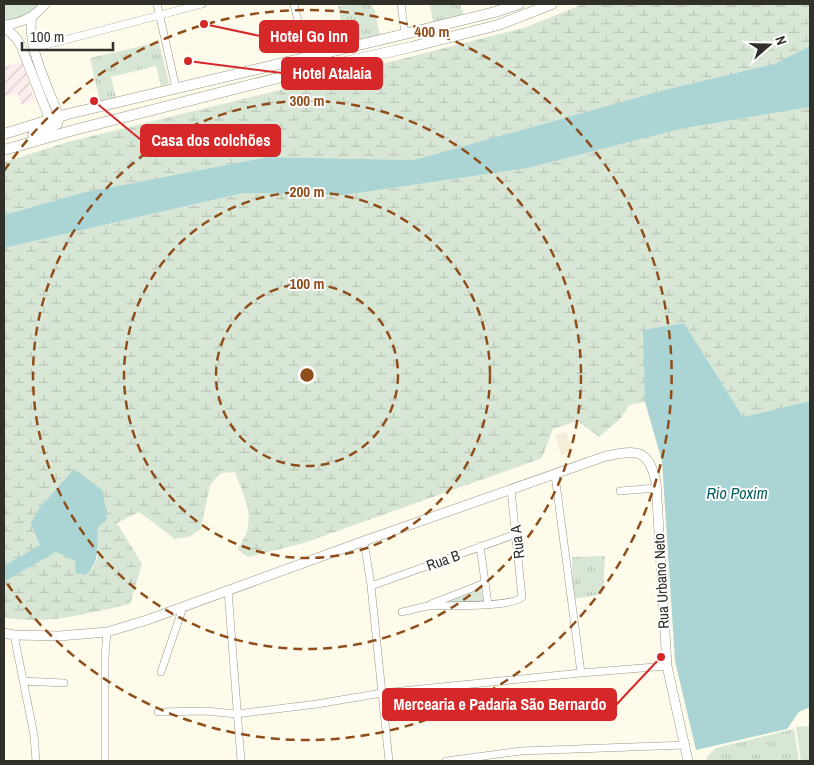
<svg xmlns="http://www.w3.org/2000/svg" width="814" height="765" viewBox="0 0 814 765" font-family="'Archivo Narrow',sans-serif">
<style>
.industrial{fill:url(#industrial-furrows)}
.built{fill:#f2eed7}
.grass{fill:url(#grass-tufts)}
.wetland{fill:url(#wetland-marsh)}
.park{fill:#d8e6d6}
.water{fill:#abd4d5}
.lines{fill:none;stroke-linecap:round;stroke-linejoin:round}
.street-casing{stroke:#9a9789;stroke-width:8}
.secondary-casing{stroke:#9a9789;stroke-width:10}
.primary-casing{stroke:#9a9789;stroke-width:11}
.street{stroke:#fff;stroke-width:7}
.secondary{stroke:#fff;stroke-width:9}
.primary{stroke:#fff;stroke-width:10}
.ring{fill:none;stroke:#8f4d1b;stroke-width:2.5;stroke-dasharray:9 6}
.labels{text-anchor:middle;dominant-baseline:central;stroke-width:4;stroke-linejoin:round;paint-order:stroke}
.street-label{font-size:15px;fill:#302f29;stroke:#fff}
.water-label{font-size:16px;font-style:italic;fill:#035d5f;stroke:#fff}
.centre{fill:#8f4d1b;stroke:#fff;stroke-width:2.5}
.ring-label{font-size:15px;text-anchor:middle;font-weight:bold;fill:#8f4d1b;stroke:#fff;stroke-width:4;stroke-linejoin:round;paint-order:stroke}
.leader{fill:none;stroke:#d62828;stroke-width:2}
.callout-dot{fill:#d62828;stroke:#fff;stroke-width:2}
.callout{fill:#d62828;stroke:#d62828;stroke-width:2}
.callout-label{font-size:16px;text-anchor:middle;font-weight:bold;fill:#fff}
</style>
<defs>
<pattern id="industrial-furrows" width="10" height="10" patternUnits="userSpaceOnUse" patternTransform="scale(1.25)"><rect width="10" height="10" fill="#fcecee"/><path d="M-1 1l2-2M0 10L10 0M9 11l2-2" fill="none" stroke="#d8cbcc"/></pattern>
<pattern id="grass-tufts" width="24" height="20" patternUnits="userSpaceOnUse" patternTransform="scale(1.25)"><rect width="24" height="20" fill="#d8e6d6"/><path d="M3 7l-1-3M5 7V3M7 7l1-3M15 17l-1-3M17 17v-4M19 17l1-3" fill="none" stroke="#bac6b8"/></pattern>
<pattern id="wetland-marsh" width="20" height="14" patternUnits="userSpaceOnUse" patternTransform="scale(1.25)"><rect width="20" height="14" fill="#d8e6d6"/><path d="M1 5h8M5 5V1M11 12h8M15 12V8" fill="none" stroke="#bac6b8"/></pattern>
</defs>
<rect width="100%" height="100%" fill="#fefbeb"/>
<!-- industrial -->
<path class="industrial" d="M22,62l13,39 -13,4 -5,-12 -13,4v-30z"/>
<!-- built -->
<path class="built" d="M566,432l7,19 -12,4 -6,-20z"/>
<!-- grass -->
<path class="grass" d="M355,4h16l4,7 5,25 -35,8 -7,-38z
M430,4h30l4,11 -31,7z
M159,42l10,42 -8,2 -5,-20 -45,11 5,21 -16,4 -10,-44z
M605,556l-2,38 -30,5 -1,-42z
M794,729l5,32h-92v-4l9,-9z"/>
<!-- wetland -->
<path class="wetland" d="M583,4h227v42l-36,18 -110,26 -250,70 -146,-3 -187,36 -77,22v-53l64,-20 232,-57 227,-58z
M810,107v294l-67,16 -59,-94 -40,7 1,72 -16,3 -8,13 -22,19 -21,-16 -25,8 -11,29 -238,85 -56,14 -11,-8c22,-27 8,-49 -2,-77l-14,1 -11,12 -9,44 -12,8 -14,2 -36,-27 -22,11 25,41 -12,40c-41,9 -85,22 -126,13v-35l52,-30 36,17 6,-12v-30l-24,-58 -34,38 1,38 -37,21v-318l239,-55 100,2 337,-66z"/>
<!-- park -->
<path class="park" d="M4,4h41l-5,5 -36,16z
M481,588l3,13 -42,2z
M810,726v35h-9l-5,-34z"/>
<!-- water -->
<path class="water" d="M810,46v61l-130,22 -153,39 -184,27 -100,-2 -239,55v-33l77,-22 187,-36 146,3 250,-70 110,-26z
M684,323l59,94 67,-16v306l-11,5 -12,17 -91,21 -21,-89 -13,-200 -17,-59 -2,-72z
M74,469l29,22 4,29 -9,7c-1,19 3,35 -13,48l-9,-2 -1,-12 -19,-9 -52,30v-16l36,-21 -9,-22 9,-16z"/>
<g class="lines">
<!-- street casing -->
<g class="street-casing">
<path id="street" d="M157,4l19,84
M294,4l13,54
M401,4l4,30
M34,48l168,-44
M555,475l26,198
M620,491l36,-3
M364,541l7,45 18,175
M480,546l8,58
M371,586l145,-52
M228,590l13,171
M431,604l54,-21
M402,612c9,-2 18,-5 27,-6 18,-1 82,2 93,-9l-11,-107
M14,635l20,100 2,26
M161,672l22,-65
M23,681l41,2
M158,712l48,-1 30,3 81,-10 65,-11 199,-20 86,-7
M105,761v-104l2,-25
M446,761l75,-10 165,-6"/>
</g>
<!-- secondary casing -->
<g class="secondary-casing">
<path id="secondary" d="M32,16c-6,30 17,72 27,101
M4,25c17,-2 30,-7 41,-21
M4,26l13,13 4,7 29,74
M4,633l10,2 45,1 48,-4 40,-12 217,-79 242,-85c31,-6 42,-8 50,26l11,184 21,95"/>
</g>
<!-- primary casing -->
<g class="primary-casing">
<path id="primary" d="M4,134l64,-20 337,-80 90,-22 24,-8
M33,135l24,-11 2,-7
M4,150l70,-20 235,-60 102,-23 87,-22 54,-21"/>
</g>
<!-- street -->
<use href="#street" class="street"/>
<!-- secondary -->
<use href="#secondary" class="secondary"/>
<!-- primary -->
<use href="#primary" class="primary"/>
</g>
<!-- distance rings -->
<g class="ring">
<circle cx="307" cy="375" r="91"/>
<circle cx="307" cy="375" r="183"/>
<circle cx="307" cy="375" r="274"/>
<path d="M4 171A365 365 0 1 1 4 579"/>
</g>
<g class="labels">
<!-- street labels -->
<g class="street-label">
<text transform="translate(517 542) rotate(-97)">Rua A</text>
<text transform="translate(443 560) rotate(-20)">Rua B</text>
<text transform="translate(661 581) rotate(-93)">Rua Urbano Neto</text>
</g>
<!-- water labels -->
<g class="water-label">
<text x="737" y="493">Rio Poxim</text>
</g>
</g>
<circle cx="307" cy="375" r="8" class="centre"/>
<g class="ring-label">
<text x="432" y="37">400 m</text>
<text x="307" y="106">300 m</text>
<text x="307" y="197">200 m</text>
<text x="307" y="289">100 m</text>
</g>
<!-- callouts -->
<path class="leader" d="M204 24L260 36M188 61L282 73M94 101L141 140M661 657L616 705"/>
<g class="callout-dot">
<circle cx="204" cy="24" r="5"/>
<circle cx="188" cy="61" r="5"/>
<circle cx="94" cy="101" r="5"/>
<circle cx="661" cy="657" r="5"/>
</g>
<g class="callout">
<rect x="260" y="21" width="98" height="31" rx="5"/>
<rect x="282" y="58" width="100" height="31" rx="5"/>
<rect x="141" y="125" width="139" height="31" rx="5"/>
<rect x="383" y="689" width="233" height="31" rx="5"/>
</g>
<g class="callout-label">
<text x="309" y="42">Hotel Go Inn</text>
<text x="332" y="79">Hotel Atalaia</text>
<text x="211" y="146">Casa dos colchões</text>
<text x="500" y="710">Mercearia e Padaria São Bernardo</text>
</g>
<!-- border -->
<rect width="814" height="765" fill="none" stroke="#302f29" stroke-width="10"/>
<!-- north arrow -->
<g transform="translate(769 45) rotate(70)" stroke="#ffffff" stroke-width="4" paint-order="stroke">
<path d="M0-4L9 19L0 12L-9 19Z" fill="#302f29"/>
<text y="-8" font-size="14" font-weight="bold" text-anchor="middle" fill="#302f29">N</text>
</g>
<!-- scale -->
<path d="M22 42v8h91v-8" fill="none" stroke="#302f29" stroke-width="2.5"/>
<text x="30" y="42" font-size="15" fill="#302f29" stroke="#ffffff" stroke-width="4" paint-order="stroke">100 m</text>
</svg>
